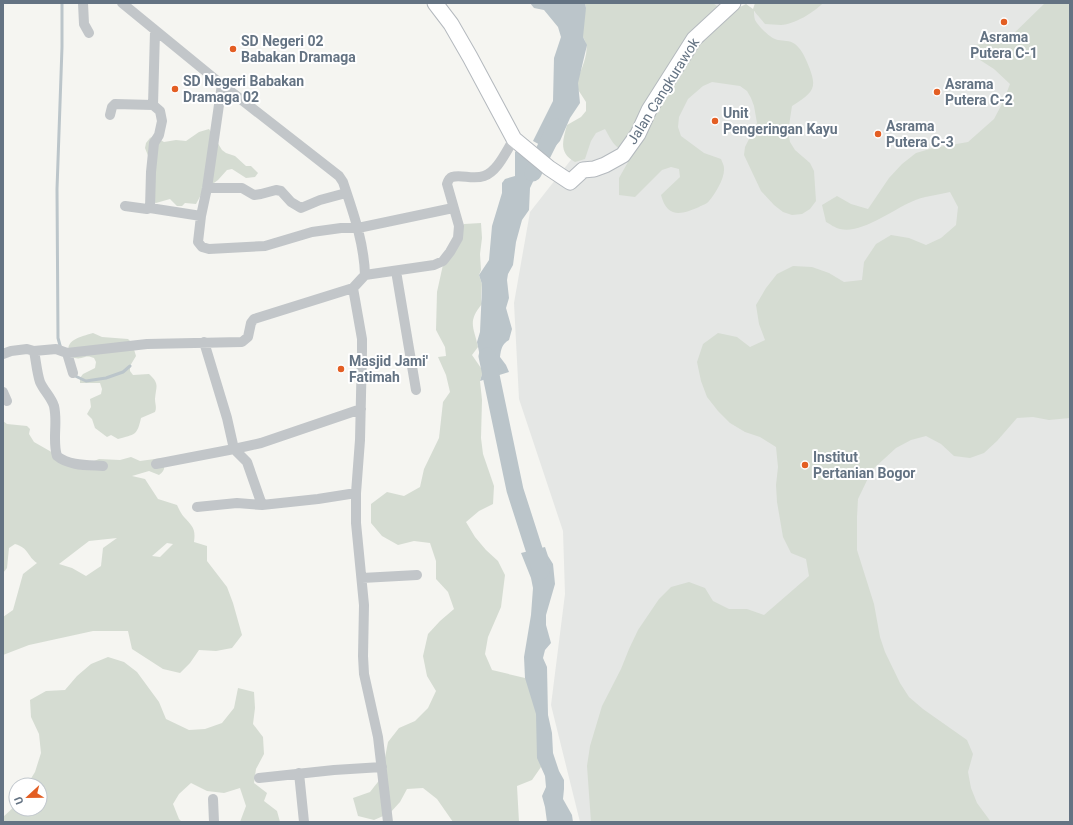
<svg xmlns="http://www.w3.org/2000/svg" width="1073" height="825" viewBox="0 0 1073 825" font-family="Roboto,sans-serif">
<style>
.built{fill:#e5e7e5}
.green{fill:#d5dcd2;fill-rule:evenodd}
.water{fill:#bbc5ca}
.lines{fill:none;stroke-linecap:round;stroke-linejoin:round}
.stream{stroke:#bbc5ca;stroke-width:3}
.river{stroke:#bbc5ca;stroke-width:17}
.secondary-casing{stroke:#b4b9be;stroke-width:17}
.street{stroke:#c2c6c9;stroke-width:10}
.secondary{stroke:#fff;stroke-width:15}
.poi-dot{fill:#e35e23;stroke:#fff;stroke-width:1.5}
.labels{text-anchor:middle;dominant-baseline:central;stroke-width:4;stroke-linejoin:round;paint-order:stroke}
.poi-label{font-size:14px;font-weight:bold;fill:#647383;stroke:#fff;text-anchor:start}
.street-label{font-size:14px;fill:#647383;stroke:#fff}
</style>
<rect width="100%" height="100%" fill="#f5f5f1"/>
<!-- built -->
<path class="built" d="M694,3h41l15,15 11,-15h309v819h-490l-29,-117 14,-111 -2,-63 -44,-132 -5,-96 16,-91z"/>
<!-- green -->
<path class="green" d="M585,3h128l9,7 16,-2 8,-4 7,5 2,-6h68c-10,10 -28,21 -42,22 -5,0 -11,-1 -16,-1l-11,-13c0,2 0,6 1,9 3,6 16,19 23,20 6,1 11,0 17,4 6,5 9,11 12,18 11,26 8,29 -15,44l-4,26 2,10 5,8 15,13 4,8 2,30 -6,8 -8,5 -10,1 -9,-3 -9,-7 -13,-14 -17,-36 1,-8 12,-24 -3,-17 -3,-8 -4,-7 -7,-5 -28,-4 -9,4 -15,13 -9,18 -1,10 3,9 23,17 17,6c1,3 3,6 3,9 1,10 -9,26 -15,33 -2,3 -7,4 -10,6 -18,8 -32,11 -38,-12l19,-18 -1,-8 -8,-2 -9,3 -27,27 -16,-2v-17l9,-16 1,-8c-14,-6 -17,-12 -24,-25l-9,4 -5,8 -6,18 -10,3c-17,-9 -12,-22 -8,-37l14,-8 5,-6v-9l-11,-17c4,-10 14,-30 11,-41 -1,-5 -5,-10 -8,-14l8,-22z
M1045,3h25v415l-21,2 -16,-3 -16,1 -20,23 -13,12 -14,5 -16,-2 -13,-12 -15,-8 -15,4 -15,8 -24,22 -14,29 -1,18v33l17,54 6,33 5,15 15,31 9,14 14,12 44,31 6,14 -5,18 3,16 6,15 14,19h-400l-4,-56 3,-20 12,-40 19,-37 8,-20 9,-19 21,-31 12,-12 18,-5 16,6 8,13 16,8h18l17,6 45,-39 -3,-17 -15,-6 -8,-16 -6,-35 -1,-17 2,-18 -2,-20 -16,-10 -15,-5 -15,-9 -12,-12 -11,-14 -6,-16 -4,-19 6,-18 15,-11 19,4 13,10 15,-7 -6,-16 -3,-19 10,-17 11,-14 16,-8 19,1 17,6 15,9 18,-2 2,-18 12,-18 15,-9 18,3 17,7 15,-7 15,-13 2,-18 -8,-15c-12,3 -27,4 -39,10 -19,8 -49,32 -71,27 -5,-1 -10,-5 -14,-7l-4,-17 15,-9 14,8 17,5 21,-31 13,-14 14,-11 17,-5 35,-6 26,-23 9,-17 7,-18 -16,-15 -14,-9 -7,-15 32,-3z
M209,129l13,21 4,3 9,3 11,10h5l7,7 -3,4 -9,1 -14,-9 -5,1 -9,10 -15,11 -7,13 -11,-1 -3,3h-5l-7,-7 -14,4 -5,-2 -2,-43 -4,-10 1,-5 4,-5 4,-2 10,6 12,-2 10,1 13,-9z
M481,223l1,15 -2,16 1,16 -2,5 3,9 -1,15 1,5c-15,18 -8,23 -4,43l-6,8 11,16 -3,10 2,19 -1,38 2,16 11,32 -1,18 -14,7 -13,11 9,15 11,13 12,11 7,14 -4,32 -13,30 -3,17 7,16 33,8 9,7 7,82 -9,13 -15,6 2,36h-66l-16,-23 -14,-11 -16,1 -7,13 -10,11 -16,7 -16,-4 -5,-18 17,-6 11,-14 7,-36 11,-14 16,-7 13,-13 8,-17 -9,-15 -4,-20 5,-22 12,-13 14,-12 -6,-17 -12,-13v-18l-6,-18 -16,-2 -16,4 -16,-9 -11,-13v-19l16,-12 17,4 16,-9 4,-18 15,-31 4,-36 7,-10 -4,-17 -8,-18 8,-1 -1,-9 -9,-17 1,-38 9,-41 18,-27z
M93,333l9,4 26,2 4,4 4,13 -6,10v5l3,4 16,-1c11,10 7,12 6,25 0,5 2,8 0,13l-14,6c-4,18 -6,16 -23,21l-7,-4 -4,2 -12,-9 -3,-9 -5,-5 4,-7 -1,-8 11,-5 1,-5 -2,-6h-20v-5l3,-4 12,-6 1,-6 -2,-4c-3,-1 -6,-2 -9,-1 -4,1 -6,2 -10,1 -3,0 -5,-3 -6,-6 -4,-13 15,-16 24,-19z
M3,415v6l4,3 20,2 3,3 -1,5 5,8 35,20 15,3 15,-6 21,1 11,-3 9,4 22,-3c3,8 4,12 -3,17l-10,-4 -17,5 13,3 13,20 19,6c2,4 4,9 7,12 8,9 12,11 10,25l13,4v15l20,26 6,16 9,32 -10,13 -16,3 -17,-1 -9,13 -10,10 -17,-4 -31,-20 -4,-18h-35l-64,14 -26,10v-38l10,-7 10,-36 14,-11c-10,-7 -8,-15 -22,-19l-6,4 -2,20 -4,5zM117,538l-14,10 -2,18 -15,10 -14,-8 -13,-4 30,-23zM167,543l6,1 -13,13 -8,-1z
M108,657l16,5 13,10 22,30 7,17 23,11 16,-1 17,-6 12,-15 4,-20 16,4 1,16 -2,16 10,13 1,17 -8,15 -2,14 13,10 -3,8 13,10 3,11h-40l6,-16 -6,-18 -16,5 -17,-2 -16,-8 -12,11 -6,10 6,15 3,3h-178l-1,-5 13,-12v4h24v-24h-13l8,-13 6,-19 -2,-19 -8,-17 -1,-17 16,-9 19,-1 12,-14 14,-12z"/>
<!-- water -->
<path class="water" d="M530,3h55l1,5 -3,29 4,8 -9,38 2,20 -10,15 -10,23 -9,10 -18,-10 20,-40 1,-43 7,-21 -3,-10 -14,-17 -10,-2z
M520,147l21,18 -11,23 -1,22 -7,10 -6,22 -3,23 -5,9 -1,6 2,18 -3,10 6,21 -3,11c-7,4 -8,9 -9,17l6,8 3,7 -29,9 3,-10 -6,-29 3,-10 2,-44v-4l-3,-9 10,-15 3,-34 10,-33v-10l3,-4 10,-3v-24z
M545,547l3,9 5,8 2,20 -9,31v10l5,18 -6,7 -2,8 4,9 1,48 4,18 1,20 6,18 5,9v9l-1,10 9,16 1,7h-26l-2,-15 -3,-11 4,-9 -1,-11 -8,-18 -1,-44 -11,-36 -1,-21 7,-42 2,-27 -2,-10 -10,-25z"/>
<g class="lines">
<!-- stream -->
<path class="stream" d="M61,349l-3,-11 -1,-149 5,-142v-44
M73,375l13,6 20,-3 17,-6 7,-6"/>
<!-- river -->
<path class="river" d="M533,173l23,-46
M487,356l28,134 26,81"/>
<!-- secondary casing -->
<g class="secondary-casing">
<path id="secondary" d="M435,3l16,21 19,33 44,82 35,29 21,14 13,-12 11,-1 11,-4 18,-10 15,-21 11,-24 45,-71 39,-36"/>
</g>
<!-- street -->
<path class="street" d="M83,3l1,21 5,9
M122,3l93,76 124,97 4,6c10,30 21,60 22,93l-12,13 9,51v12l-2,89 -4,53v30l8,82 -1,51 1,18 14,63 10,85
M110,115l2,-8 3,-3 38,1
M207,188h35l12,7 7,-1 15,-4 5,1 10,11 10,6 19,-8 26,-7
M125,206l22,3 3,-1 51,8 6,-28 15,-104
M150,208l1,-36 3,-29 5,-8 3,-14 -2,-10 -7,-6 2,-74
M201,216l-3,26 4,5 7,2 56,-3 47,-14 29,-4h17l95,-20
M396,271l20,119
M365,275l69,-10 9,-4 7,-9 8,-14 1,-12 -12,-42c1,-3 2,-6 5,-7 9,-3 21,3 32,-1 14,-5 22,-25 30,-37
M34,351c2,10 3,22 6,31 4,9 11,15 14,24 4,17 -2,34 3,50 12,10 31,9 46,10
M67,353l6,20
M3,354l8,-3 16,-2 7,2 22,-2 11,4 80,-9 95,-2 6,-5 3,-14 3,-4 99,-31
M3,392l4,9
M234,449l27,-6 100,-34
M234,449l13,13 15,43
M156,464l78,-15 -7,-31 -23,-76
M197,507l40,-4 25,2 56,-6 38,-6
M362,578l55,-3
M299,773l5,49
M259,778l75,-8 48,-3
M213,799l1,23"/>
<!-- secondary -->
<use href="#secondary" class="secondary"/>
</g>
<!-- markers -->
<g class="poi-dot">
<circle cx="1004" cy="22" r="4"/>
<circle cx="233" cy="49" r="4"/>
<circle cx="175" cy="89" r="4"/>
<circle cx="937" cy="92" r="4"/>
<circle cx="715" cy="121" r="4"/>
<circle cx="878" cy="134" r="4"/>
<circle cx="341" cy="369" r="4"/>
<circle cx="805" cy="465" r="4"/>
</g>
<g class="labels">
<!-- poi labels -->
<g class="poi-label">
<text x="1004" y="37" text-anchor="middle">Asrama<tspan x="1004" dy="16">Putera C-1</tspan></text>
<text x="241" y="41">SD Negeri 02<tspan x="241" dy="16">Babakan Dramaga</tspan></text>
<text x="183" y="81">SD Negeri Babakan<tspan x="183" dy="16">Dramaga 02</tspan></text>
<text x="945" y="84">Asrama<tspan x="945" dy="16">Putera C-2</tspan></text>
<text x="723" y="113">Unit<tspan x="723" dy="16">Pengeringan Kayu</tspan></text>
<text x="886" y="126">Asrama<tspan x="886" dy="16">Putera C-3</tspan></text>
<text x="349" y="361">Masjid Jami'<tspan x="349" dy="16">Fatimah</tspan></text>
<text x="813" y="457">Institut<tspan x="813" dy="16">Pertanian Bogor</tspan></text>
</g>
<!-- street labels -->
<g class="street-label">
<text transform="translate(663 91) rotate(-58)">Jalan Cangkurawok</text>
</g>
</g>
<!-- border -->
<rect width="1073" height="825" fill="none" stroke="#647383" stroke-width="8"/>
<!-- north arrow -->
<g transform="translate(28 797) rotate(248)"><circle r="19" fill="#ffffff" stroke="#c1c7cd"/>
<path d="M0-3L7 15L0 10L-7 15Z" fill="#e35e23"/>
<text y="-6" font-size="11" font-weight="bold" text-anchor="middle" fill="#647383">U</text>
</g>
</svg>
